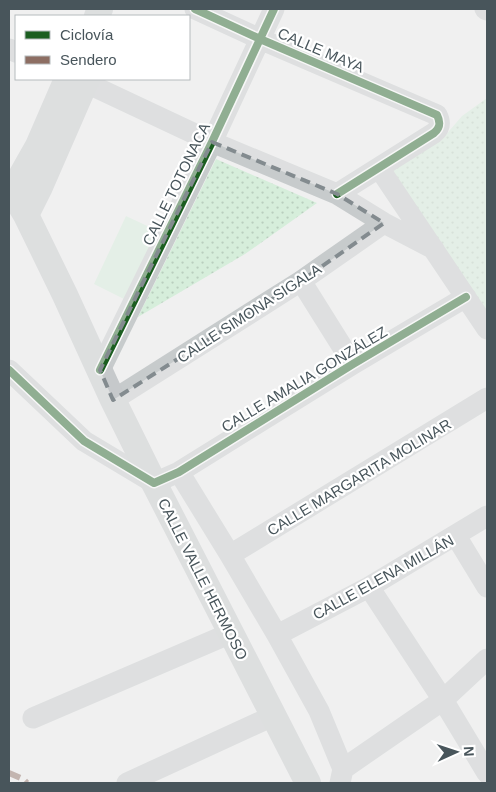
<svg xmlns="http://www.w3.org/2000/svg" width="496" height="792" viewBox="0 0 496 792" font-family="Helvetica,sans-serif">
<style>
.grass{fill:#d6eedb}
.park{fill:url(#park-dots)}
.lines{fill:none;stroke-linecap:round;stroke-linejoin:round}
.minor{stroke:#c7cbcc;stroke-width:21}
.major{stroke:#c6c9cb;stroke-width:26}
.quiet{stroke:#8d6e63;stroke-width:6;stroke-dasharray:12 6;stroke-linecap:butt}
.cycleway-casing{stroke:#fff;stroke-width:11}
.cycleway{stroke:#1b5e20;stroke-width:8}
.marked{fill:none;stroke:#838b8f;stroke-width:4;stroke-dasharray:10 6;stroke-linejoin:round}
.labels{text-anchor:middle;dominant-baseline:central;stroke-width:4.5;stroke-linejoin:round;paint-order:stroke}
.street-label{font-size:15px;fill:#48555b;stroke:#fff}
</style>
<defs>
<pattern id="park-dots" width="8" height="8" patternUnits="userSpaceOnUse" patternTransform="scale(1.25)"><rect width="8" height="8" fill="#d6eedb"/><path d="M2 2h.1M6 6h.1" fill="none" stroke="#b9cebe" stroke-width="1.8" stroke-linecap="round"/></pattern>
</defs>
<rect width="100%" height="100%" fill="#f0f0f0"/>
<!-- grass -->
<path class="grass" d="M126,216l32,15 -32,69 -32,-16z"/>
<!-- park -->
<path class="park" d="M487,98v225l-97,-151 53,-34 19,-22z
M216,159l101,44 -72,51 -107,63z"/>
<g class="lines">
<!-- minor -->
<path class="minor" d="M195,9l65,30 177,76c4,8 3,13 -3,18l-97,61
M485,9l2,1
M9,49l7,3
M78,79l134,63 125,52 47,29 50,26
M379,168l108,161
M301,281l52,83
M9,370l75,71 70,42 25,-11 174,-108 113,-67
M100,370l112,-228 62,-133
M113,400l188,-119 83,-58
M179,472l51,83 47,80 42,76 24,58 -3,14
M456,536l31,51
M230,555l257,-157
M369,587l74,113 44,73
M277,635l92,-48 118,-71
M33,718l198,-85
M343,769l100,-69 44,-41
M127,783l146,-67"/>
<!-- major -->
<path class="major" d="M97,16l3,-7
M67,79l-29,67 -26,46 14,23 39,80 48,105 41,83 154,300
M26,215l13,-26 48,-110"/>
<!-- quiet -->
<path class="quiet" d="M9,773l14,6 4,4"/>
<!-- cycleway casing -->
<g class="cycleway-casing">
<path id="cycleway" d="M195,9l65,30 177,76c4,8 3,13 -3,18l-97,61
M9,370l75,71 70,42 25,-11 174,-108 113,-67
M100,370l112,-228 62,-133"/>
</g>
<!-- cycleway -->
<use href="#cycleway" class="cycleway"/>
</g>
<!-- marked area -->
<path d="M0 0H496V792H0ZM212,142l125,52 47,29 -83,58 -188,119 -13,-30z" fill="#f0f0f0" fill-opacity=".55" fill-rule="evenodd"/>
<path class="marked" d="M212,142l125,52 47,29 -83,58 -188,119 -13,-30z"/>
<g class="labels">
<!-- street labels -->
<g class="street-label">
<text transform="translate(321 50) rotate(23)">CALLE MAYA</text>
<text transform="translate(176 184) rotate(-64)">CALLE TOTONACA</text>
<text transform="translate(249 313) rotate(-33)">CALLE SIMONA SIGALA</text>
<text transform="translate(304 379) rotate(-31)">CALLE AMALIA GONZÁLEZ</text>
<text transform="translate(359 477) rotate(-31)">CALLE MARGARITA MOLINAR</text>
<text transform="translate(383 577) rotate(-29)">CALLE ELENA MILLÁN</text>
<text transform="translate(203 579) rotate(63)">CALLE VALLE HERMOSO</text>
</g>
</g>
<!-- border -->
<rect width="496" height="792" fill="none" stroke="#48555b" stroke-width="20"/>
<!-- legend -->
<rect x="15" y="15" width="175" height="65" fill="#ffffff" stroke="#b6bbbd"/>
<rect x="25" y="31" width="25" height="8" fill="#1b5e20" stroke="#b6bbbd"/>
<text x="60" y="40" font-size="15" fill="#48555b">Ciclovía</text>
<rect x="25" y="56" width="25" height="8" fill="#8d6e63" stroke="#b6bbbd"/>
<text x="60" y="65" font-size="15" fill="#48555b">Sendero</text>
<!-- north arrow -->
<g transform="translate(456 752) rotate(87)" stroke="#ffffff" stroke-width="4" paint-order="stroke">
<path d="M0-4L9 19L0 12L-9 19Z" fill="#48555b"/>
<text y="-8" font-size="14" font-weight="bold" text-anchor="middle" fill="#48555b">N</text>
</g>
</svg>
